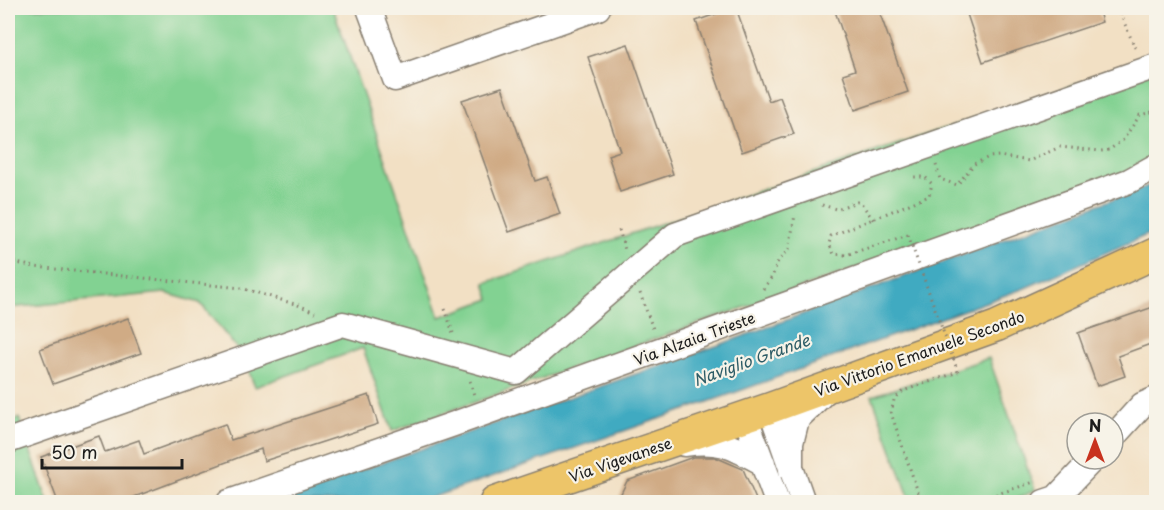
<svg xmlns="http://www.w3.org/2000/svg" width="1164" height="510" viewBox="0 0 1164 510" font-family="'Playpen Sans',sans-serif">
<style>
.green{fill:#82d292;stroke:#4f7757;stroke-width:1.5}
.water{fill:#41aac1;stroke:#2e636e;stroke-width:1.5}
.building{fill:#d0ab85}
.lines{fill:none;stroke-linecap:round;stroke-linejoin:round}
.minor-casing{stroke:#877e70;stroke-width:27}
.major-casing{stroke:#877e70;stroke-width:33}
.path{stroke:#877e70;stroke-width:3;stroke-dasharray:1.5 4.5;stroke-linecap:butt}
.minor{stroke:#fff;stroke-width:24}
.major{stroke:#edc569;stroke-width:30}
.path-bridge{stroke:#877e70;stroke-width:3;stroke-dasharray:1.5 4.5;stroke-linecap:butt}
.labels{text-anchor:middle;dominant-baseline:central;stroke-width:4.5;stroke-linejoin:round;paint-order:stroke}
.street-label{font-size:15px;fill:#1c1c1c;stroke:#f7f3e8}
.water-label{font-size:16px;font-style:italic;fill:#2d5c66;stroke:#f7f3e8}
</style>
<rect width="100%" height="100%" fill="#f7f3e8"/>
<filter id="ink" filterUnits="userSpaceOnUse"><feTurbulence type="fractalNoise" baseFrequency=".0167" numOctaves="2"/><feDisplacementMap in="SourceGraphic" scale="12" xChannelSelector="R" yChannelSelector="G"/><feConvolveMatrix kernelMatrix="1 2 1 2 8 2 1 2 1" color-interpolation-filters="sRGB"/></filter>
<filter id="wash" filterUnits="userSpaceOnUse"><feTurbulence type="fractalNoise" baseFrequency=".008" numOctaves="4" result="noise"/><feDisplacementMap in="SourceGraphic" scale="24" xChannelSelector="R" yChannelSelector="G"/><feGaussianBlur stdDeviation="1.35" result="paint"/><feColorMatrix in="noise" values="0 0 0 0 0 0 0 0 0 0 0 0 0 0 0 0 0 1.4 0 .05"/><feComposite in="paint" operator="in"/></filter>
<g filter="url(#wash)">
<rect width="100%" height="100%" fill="#f2e0c4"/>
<!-- green -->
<path class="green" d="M8,8h325l107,309 50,-18 -5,-16 633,-213 38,-14v98l-28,19 -736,258 -29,-83 -108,39 -13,-32 -42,-52 -35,-10 -157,15z
M989,358l46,132 -24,12h-100l-39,-106z
M19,418l29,84h-40v-80z"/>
<!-- water -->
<path class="water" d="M1156,183v48l-131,57 -294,106 -312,108h-150l450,-157z"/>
<g id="blocks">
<!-- building -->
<path class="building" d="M733,8h3l33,93 11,-4 14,37 -52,18 -46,-131z
M834,8h44l30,84 -53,18 -12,-36 12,-4z
M965,8h133l4,14 -119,40z
M628,44l45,130 -53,18 -12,-37 12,-4 -32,-94z
M502,87l33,94 12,-4 13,37 -51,18 -47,-132z
M1156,306v36l-38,14 7,20 -28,10 -19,-53z
M128,318l13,35 -88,31 -13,-35z
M369,395l9,29 -114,37 -3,-12 -140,53h-63l-17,-45 58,-21 6,16 34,-12 5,14 81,-30 6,16z
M693,457h22l28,12 14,33h-140l10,-21z"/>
</g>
</g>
<g filter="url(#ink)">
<use href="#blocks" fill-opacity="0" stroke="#877e70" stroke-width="1.5"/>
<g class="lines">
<!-- minor casing -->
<g class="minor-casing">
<path id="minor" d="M369,8l26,71 203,-71
M770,408l33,94
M745,416l32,86
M1113,437l29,-32 14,-6
M8,441l335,-117 173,48 159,-137 481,-169
M684,444c37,-5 47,2 79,19
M791,470v-27l6,-24 32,-31
M229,502l225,-78 675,-243 27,-15
M1044,502l12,-4 37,-39"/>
</g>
<!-- major casing -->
<g class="major-casing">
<path id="major" d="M495,502l275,-94 227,-82 159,-73"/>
</g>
<!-- path -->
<path class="path" d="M1118,8l18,42
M1153,89l3,9
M936,165l4,14 17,6 17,-21 15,-7 10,-1 30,5 31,-14 41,4 8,-1 14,-10 17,-25 16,-4
M822,205l14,4 21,-7 4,1 14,19
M619,230l6,20
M908,235l-62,20 -12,-1 -5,-10 2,-8 98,-40 3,-12 -7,-7h-15
M8,261l27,6 206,21 57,17 17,7
M763,289l9,-12 6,-16 11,-12 6,-34
M640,293l13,36
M445,309l8,24
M470,381l4,14
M925,502l-5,-4 -29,-85 3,-13 9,-9 55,-19
M973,502l61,-20"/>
<!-- minor -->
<use href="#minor" class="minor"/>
<!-- major -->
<use href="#major" class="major"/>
<!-- path-bridge -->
<path class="path-bridge" d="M908,235l50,137"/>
</g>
</g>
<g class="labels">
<!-- street labels -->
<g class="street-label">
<text transform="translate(694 338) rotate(-20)">Via Alzaia Trieste</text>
<text transform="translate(919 353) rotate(-20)">Via Vittorio Emanuele Secondo</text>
<text transform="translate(620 459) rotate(-19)">Via Vigevanese</text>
</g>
<!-- water labels -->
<g class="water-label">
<text transform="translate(751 359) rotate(-20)">Naviglio Grande</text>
</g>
</g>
<!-- margin -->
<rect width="1164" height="510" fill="none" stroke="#f7f3e8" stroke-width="30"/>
<!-- north arrow -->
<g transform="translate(1095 441)"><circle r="28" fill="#f7f3e8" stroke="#9f9d96" stroke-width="1.5"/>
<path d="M0-4.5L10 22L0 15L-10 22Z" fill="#c8321e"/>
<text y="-9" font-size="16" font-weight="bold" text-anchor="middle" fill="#1c1c1c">N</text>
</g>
<!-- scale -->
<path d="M42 459v9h140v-9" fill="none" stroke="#1c1c1c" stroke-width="3"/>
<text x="51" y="459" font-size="18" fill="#1c1c1c" stroke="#f7f3e8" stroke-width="4.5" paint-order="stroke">50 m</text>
</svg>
